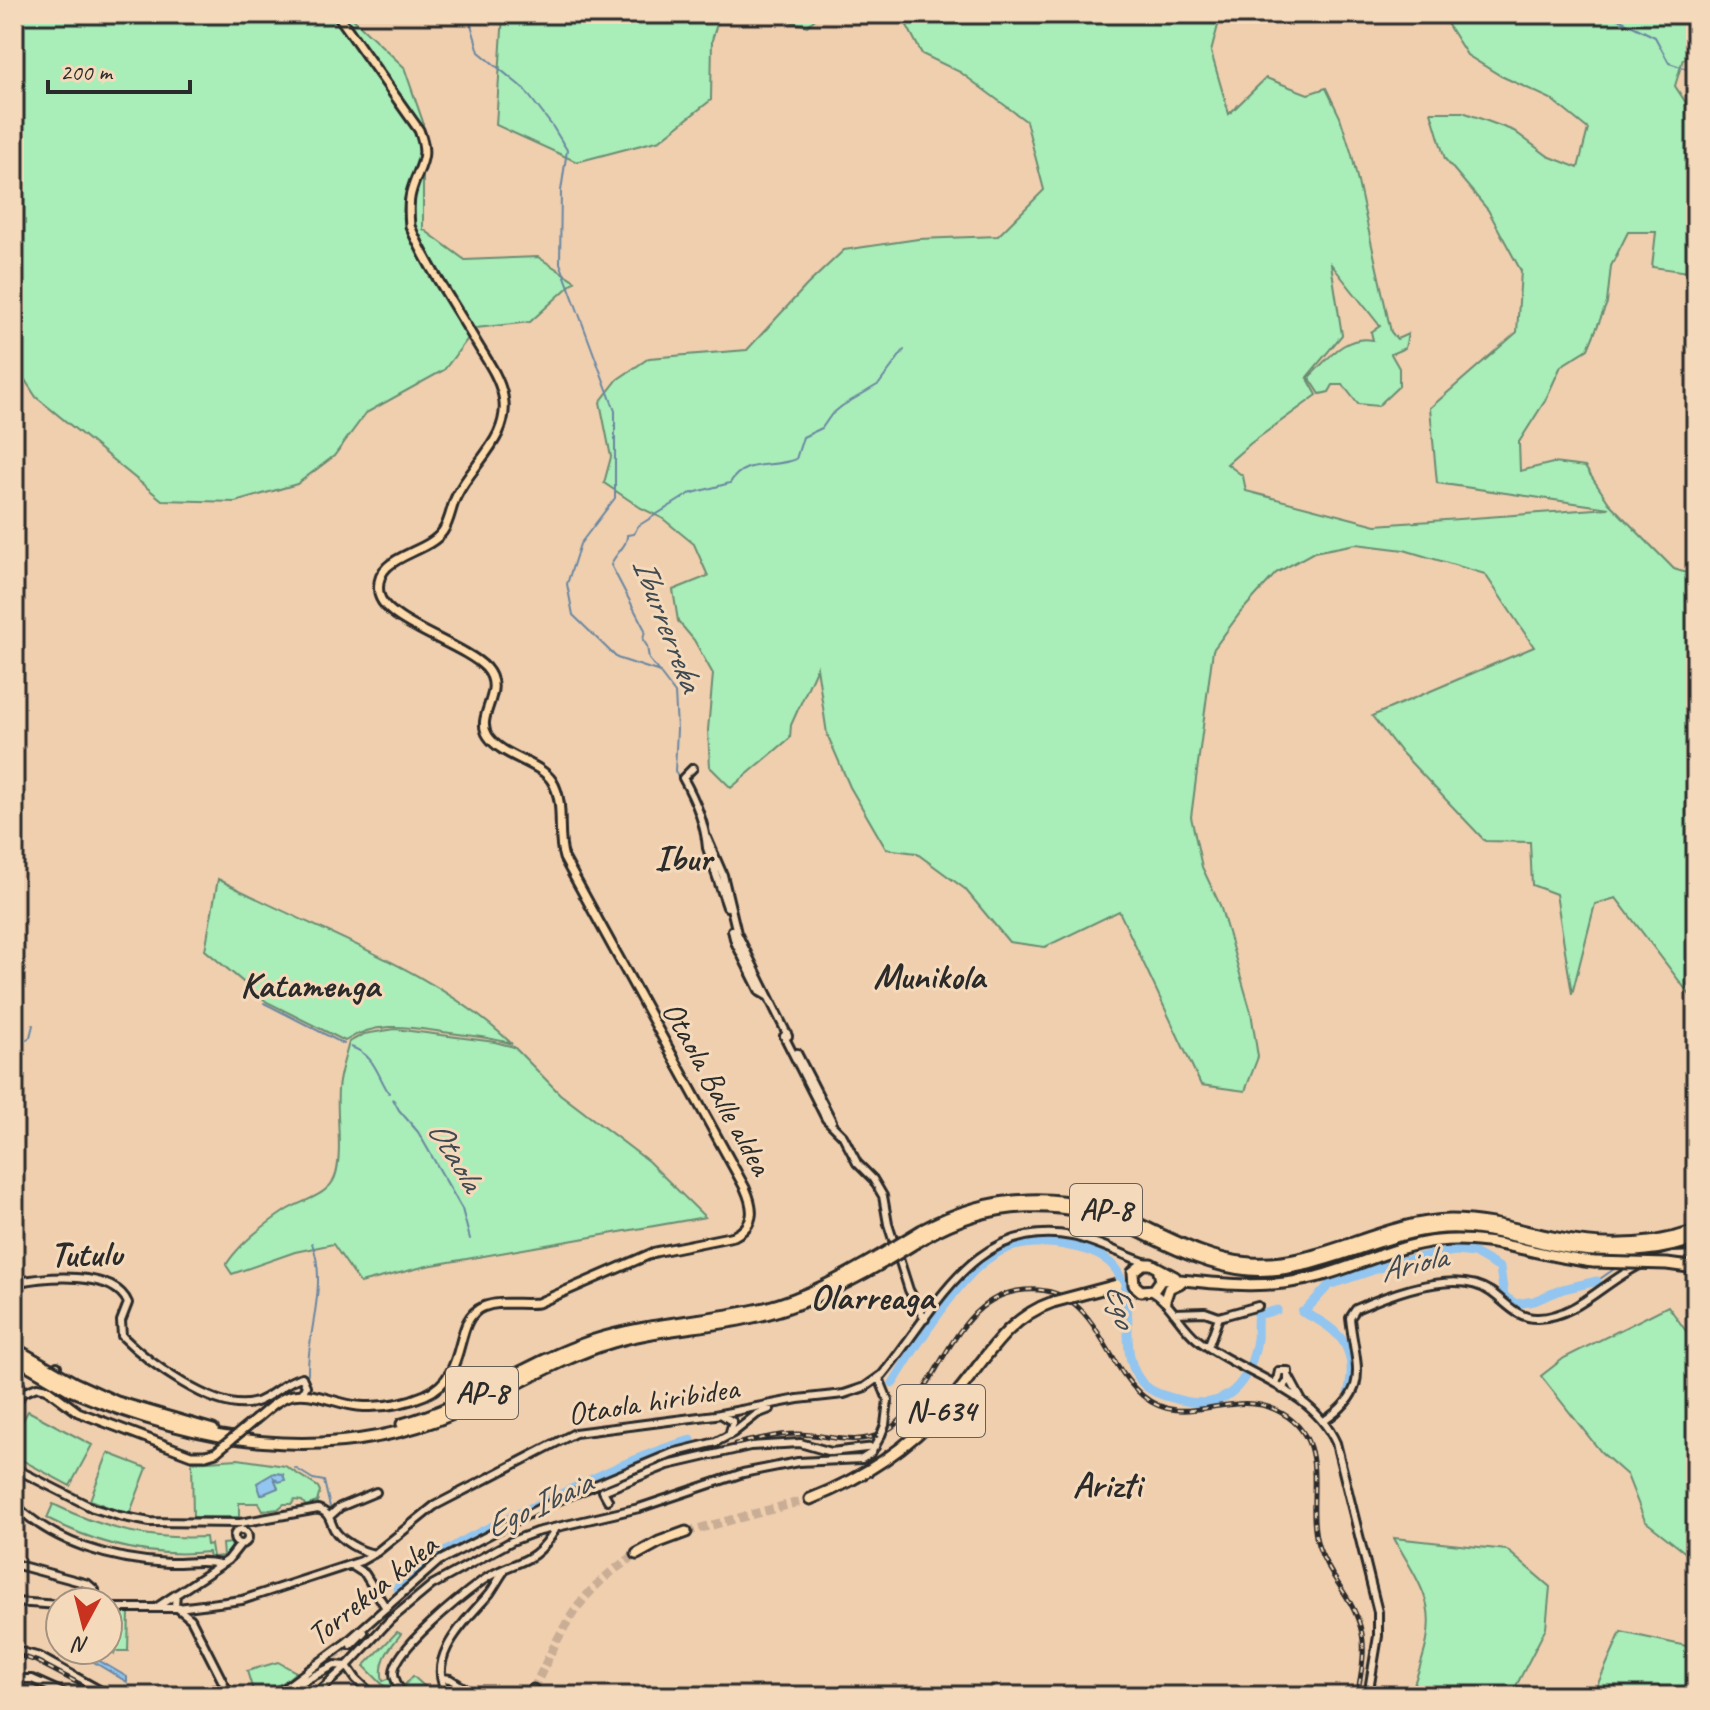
<svg xmlns="http://www.w3.org/2000/svg" width="1710" height="1710" viewBox="0 0 1710 1710" font-family="Caveat,sans-serif">
<style>
.green{fill:#a9edb8;stroke:#6a8c72;stroke-width:2}
.water{fill:#92c5ef;stroke:#6987a1;stroke-width:2}
.lines{fill:none;stroke-linecap:round;stroke-linejoin:round}
.stream{stroke:#6987a1;stroke-width:2}
.river{stroke:#92c5ef;stroke-width:9}
.minor-tunnel{stroke:#c9ae95;stroke-width:6;stroke-dasharray:6 3;stroke-linecap:butt}
.highway-tunnel{stroke:#c9ae95;stroke-width:9;stroke-dasharray:9 4.5;stroke-linecap:butt}
.minor-casing{stroke:#2b2b2b;stroke-width:12}
.major-casing{stroke:#2b2b2b;stroke-width:13}
.highway-casing{stroke:#2b2b2b;stroke-width:15}
.minor{stroke:#f4d9ba;stroke-width:6}
.major{stroke:#fedbac;stroke-width:7}
.highway{stroke:#fedbac;stroke-width:9}
.rail-casing{stroke:#2b2b2b;stroke-width:5}
.rail{stroke:#f4d9ba;stroke-width:2;stroke-dasharray:6;stroke-linecap:butt}
.minor-bridge-casing{stroke:#2b2b2b;stroke-width:12;stroke-linecap:butt}
.major-bridge-casing{stroke:#2b2b2b;stroke-width:13;stroke-linecap:butt}
.highway-bridge-casing{stroke:#2b2b2b;stroke-width:15;stroke-linecap:butt}
.minor-bridge{stroke:#f4d9ba;stroke-width:6}
.major-bridge{stroke:#fedbac;stroke-width:7}
.highway-bridge{stroke:#fedbac;stroke-width:9}
.labels{text-anchor:middle;dominant-baseline:central;stroke-width:6;stroke-linejoin:round;paint-order:stroke}
.shield{fill:#f4d9ba;stroke:#675f56;stroke-width:2}
.shield-label{font-size:30px;font-weight:bold;fill:#2b2b2b}
.street-label{font-size:32px;fill:#2b2b2b;stroke:#f4d9ba}
.water-label{font-size:34px;font-style:italic;fill:#404a52;stroke:#f4d9ba}
.quarter-label{font-size:36px;font-weight:bold;fill:#2b2b2b;stroke:#f4d9ba}
</style>
<rect width="100%" height="100%" fill="#f0cfaf"/>
<filter id="ink" filterUnits="userSpaceOnUse"><feTurbulence type="fractalNoise" baseFrequency=".0125" numOctaves="2"/><feDisplacementMap in="SourceGraphic" scale="16" xChannelSelector="R" yChannelSelector="G"/><feConvolveMatrix kernelMatrix="1 2 1 2 8 2 1 2 1" color-interpolation-filters="sRGB"/></filter>
<g filter="url(#ink)">
<!-- green -->
<path class="green" d="M14,14h334l56,53 19,55v107l42,31 73,-3 37,24 -45,41 -54,6 -32,42 -78,43 -32,43 -37,28 -62,18 -73,-2 -126,-103 -22,-34z
M503,14h217l-8,26 -1,60 -51,40 -83,22 -81,-37z
M765,14h56l-14,12z
M901,14h320l-10,38 18,62 37,-36 42,16 18,-6 14,29 12,38 39,177 6,7 11,-5 -3,14 -14,6 8,14v18l-21,20 -20,-2 -15,-19h-10l-4,7 -9,2 -11,-17c18,-17 36,-43 64,-37l-2,-8 9,-6 -49,-62 11,71 -35,42 10,18 -66,48 -24,21 16,12 3,15 130,34 233,-17 -172,-25 -7,-75 87,-76 4,-61 -33,-61 -43,-51 -14,-47h32l51,19 34,25 30,12 10,-39 -37,-30 -50,-23 -34,-21 -26,-41h255v45h-13l-8,27 21,32v155l-44,-6 4,-35h-28l-17,34 -4,37 -19,46 -27,17 -16,35 -26,41 1,29 33,-8 32,4 24,36 65,66 22,7v427l-80,-105 -21,6 -23,90 -16,-100 -24,-9 -2,-43 -45,-1 -85,-90 -28,-35 162,-69 -49,-73 -81,-24 -48,-6 -42,8 -38,21 -36,40 -27,37 -22,167 11,50 18,38 31,107 7,45 -13,34 -44,-6 -82,-174 -74,36 -36,-5 -44,-53 -49,-36 -30,-4 -36,-62 -23,-53 -10,-67 -26,58 -1,13 -59,50 -21,-21 -2,-37 5,-56 -19,-34 -16,-19 -5,-31 35,-14 -14,-32 -32,-26 -21,-10 -37,-25 7,-26 -11,-55 18,-23 31,-21 98,-8 60,-65 37,-35 74,-11 80,-3 46,-46 -18,-69 -66,-49 -38,-18z
M218,879c99,53 213,87 294,165 -21,-7 -40,-8 -62,-11 -37,-5 -72,-14 -105,8l-78,-39 -62,-52z
M395,1029l100,13 19,5 46,47 88,67 57,56 -278,49 -67,17 -27,-39 -38,8 -63,22 -6,-9c13,-21 38,-40 59,-54 15,-10 43,-15 50,-34 8,-22 1,-63 3,-87 1,-17 7,-31 11,-48l15,-8z
M1668,1306l28,39v216l-51,-40 -18,-46 -26,-23 -60,-76 23,-18z
M28,1411l64,34 -22,41 -56,-30v-19z
M108,1453l39,15 -18,47 -39,-15z
M238,1459l47,7 33,21 2,4 -3,11 -11,4 -4,-5 -8,-1 -2,4h-8l-6,5 -15,2 -4,-8h-20v14h-46l-1,-55z
M53,1504c50,25 97,36 153,33l1,8 4,-1 2,13 10,-1 -1,-12 10,-1 -1,7 -5,7 -17,1 -1,-6c-58,6 -110,-7 -161,-34z
M1394,1538l113,12 43,37 -4,41 -32,62 82,-2 25,-56 75,16v48h-286c9,-28 24,-60 17,-91 -5,-22 -22,-46 -33,-67z
M116,1612h13l-1,39h-13l-1,3 -5,-3 -4,3 -6,-4 15,-3z
M397,1632l4,2c-12,15 -23,27 -18,47l7,-3 9,18h-13l3,-5 -25,-25z
M278,1662l18,10 -13,11 -29,11 -7,-23z
M413,1676l11,10 -7,10h-13l-2,-8z"/>
<!-- water -->
<path class="water" d="M274,1473l9,1 2,6 -6,2 -5,-4 4,10 -17,7 -4,-12z
M74,1650h7l46,27v5z"/>
<g class="lines">
<!-- stream -->
<path class="stream" d="M468,14l11,38 45,37 29,38 14,23 -6,41 -1,72 55,148v87l-35,46 -13,40 6,31 44,43 43,14
M1608,14l47,23 14,26 27,9
M694,808l-19,-37 2,-42 -2,-36 -26,-34 -2,-13 -4,-6 2,-10 -34,-65c3,-11 17,-19 16,-30l7,-1 4,-8 51,-32 41,-11c14,-25 43,-14 66,-24l7,-22 19,-9 9,-13 11,-9 37,-22 25,-34
M264,1003l80,41
M351,1047c24,8 26,28 38,46
M14,1048l16,-11 3,-12
M393,1099l6,11 19,22 44,77 8,30
M1642,1259l54,-8
M1597,1281l20,-14
M308,1374c-1,-44 20,-88 4,-131
M295,1468l18,11 11,2 6,26"/>
<!-- river -->
<path class="river" d="M1302,1312c40,17 57,39 46,82
M1304,1312l25,-27 62,-21 34,-8 30,-5 19,2 26,15 4,28 12,8 18,-3 29,-12 34,-8
M893,1383c15,-25 30,-48 47,-71 36,-50 64,-80 130,-66 17,3 37,9 47,25 21,34 1,75 21,106 9,15 26,19 42,23 46,12 70,-16 77,-61 1,-8 -1,-16 1,-24l19,-5
M397,1588c49,-46 110,-68 170,-97 40,-19 80,-39 124,-51"/>
<!-- minor-tunnel -->
<path class="minor-tunnel" d="M314,1673l37,-28"/>
<!-- highway-tunnel -->
<path class="highway-tunnel" d="M686,1532l124,-33
M533,1690c30,-62 42,-97 104,-136"/>
<!-- minor casing -->
<g class="minor-casing">
<path id="minor" d="M693,768l-10,10c13,23 22,45 24,70l20,59
M707,838l16,37 14,58 51,103
M732,930l3,12 25,50 7,4
M787,1033l-3,3 42,83 17,17 14,27 16,16 10,17 5,28 21,66 16,29
M797,1053l35,68
M1654,1261l19,-5 23,-1
M14,1283c29,-6 100,-14 114,20l-7,18 1,15c25,25 93,77 131,67 17,-4 31,-22 49,-26l4,9 -4,8
M1151,1291c20,11 29,35 47,49 46,36 113,47 138,103l42,169v24l-10,60
M1174,1313l31,-1 14,5 39,-11
M1208,1347l11,-30
M1289,1377l13,24
M879,1378l9,22 -3,25
M14,1384l6,1 2,8
M1276,1385l3,-14h9v10l-6,8
M14,1407l8,-14 15,-6 10,2 10,-23
M722,1415l11,7 -3,10
M1324,1421c48,-32 31,-55 26,-103l6,-9c34,-15 101,-41 135,-17 16,11 26,27 47,26 39,-1 68,-38 102,-53
M14,1468l79,40 26,8 31,6 90,1 78,-14c12,4 11,10 16,20 7,12 26,22 40,25
M608,1500l-5,-9 65,-26 82,-19 50,-3 31,9 44,-5
M14,1504c41,40 99,56 155,59 16,1 34,-4 50,1
M330,1516l10,-9 36,-15
M234 1537a7 7 0 1 1 14 0a7 7 0 1 1-14 0Z
M14,1564l74,20 7,6v12
M351,1565l14,9 21,34
M176,1594l-1,12 16,13 39,77
M14,1602l46,3
M157,1607l71,-47 11,-14
M108,1608h70l64,-8 119,-39 16,-9 57,-46 141,-73 140,-18 83,-16 46,-5 21,-7 17,-12c54,-65 91,-157 190,-139 26,5 49,19 75,27
M351,1645l13,-13
M14,1650l26,7 70,39
M347,1666l9,13 18,17
M443,1678l7,1 27,17
M14,1679h18l38,17
M286,1690l49,-25 12,1
M208,1696l5,-7h15
M274,1696l73,-54 92,-81 101,-53 132,-55 44,-11 17,-9 24,-19 13,-5
M314,1696l33,-30 43,-46 42,-35 80,-44 24,-9 103,-24 104,-35 55,-11 64,-3 9,-6 10,-18
M333,1696h3
M402,1696c-2,-7 -8,-16 -8,-23 -1,-23 69,-78 88,-92 32,-23 51,-12 74,-53
M449,1696c-27,-37 19,-77 41,-103 5,-7 9,-15 14,-22"/>
</g>
<!-- major casing -->
<g class="major-casing">
<path id="major" d="M47,1389l31,23 113,43h15
M256,1419c9,-7 18,-17 30,-22 23,-9 49,7 72,9 23,2 46,-2 67,-11 46,-20 26,-75 58,-88 17,-7 37,-2 55,-4l117,-51 79,-16c22,-11 20,-28 11,-48l-181,-330c-8,-25 2,-54 -12,-77 -12,-19 -50,-24 -64,-45 -14,-21 19,-44 -2,-68 -22,-24 -103,-46 -107,-75 -6,-39 47,-37 64,-62 7,-10 8,-24 13,-34 16,-34 56,-60 47,-101 -4,-20 -17,-37 -27,-54 -22,-38 -49,-76 -66,-116 -1,-11 -2,-22 1,-33 7,-27 20,-33 8,-63l-82,-116"/>
</g>
<!-- highway casing -->
<g class="highway-casing">
<path id="highway" d="M922,1230c69,-37 143,-41 215,-7 36,17 72,37 113,40 70,5 131,-42 201,-43 35,0 68,10 101,17 49,11 97,10 144,-6
M925,1237c64,-37 137,-40 204,-10 39,18 76,39 120,43 68,5 128,-38 195,-42 37,-2 72,9 108,17 48,10 97,10 144,-6
M1158,1268l3,12 -7,10 -13,1 -7,-6 -1,-13 10,-8h8l24,13
M1161,1280l10,-1c49,5 96,11 145,-2 41,-10 79,-32 122,-36 53,-6 103,16 156,21
M1165,1300l4,-12 11,-5
M73,1382l44,20 96,28
M70,1390c125,52 254,77 383,24 54,-22 103,-55 160,-72 43,-13 88,-14 131,-23 51,-10 95,-31 140,-57
M402,1424c67,-18 123,-61 189,-83 57,-18 116,-20 174,-33 41,-10 80,-32 116,-53
M810,1499c51,-20 98,-51 135,-92 36,-38 56,-87 108,-105
M637,1554l22,-12 27,-10
M530,1696l3,-6"/>
</g>
<!-- minor -->
<use href="#minor" class="minor"/>
<!-- major -->
<use href="#major" class="major"/>
<!-- highway -->
<use href="#highway" class="highway"/>
<!-- rail casing -->
<g class="rail-casing">
<path id="rail" d="M735,1444c20,-4 40,-10 60,-10 30,-1 59,14 89,-2 53,-28 63,-129 133,-141 79,-13 82,69 126,105 41,35 88,-8 133,14 59,28 28,88 42,135 5,16 14,29 23,43 28,41 25,61 16,108
M15,1654l21,7 44,23"/>
</g>
<!-- rail -->
<use href="#rail" class="rail"/>
<!-- minor-bridge casing -->
<g class="minor-bridge-casing">
<path id="minor-bridge" d="M881,1435l4,-10"/>
</g>
<!-- major-bridge casing -->
<g class="major-bridge-casing">
<path id="major-bridge" d="M206,1455l10,-3 40,-33"/>
</g>
<!-- highway-bridge casing -->
<g class="highway-bridge-casing">
<path id="highway-bridge" d="M881,1255l41,-25
M884,1262l41,-25
M1594,1262l73,2 29,4
M1053,1302l64,-17
M21,1352l52,30
M17,1359l53,31"/>
</g>
<!-- minor-bridge -->
<use href="#minor-bridge" class="minor-bridge"/>
<!-- major-bridge -->
<use href="#major-bridge" class="major-bridge"/>
<!-- highway-bridge -->
<use href="#highway-bridge" class="highway-bridge"/>
</g>
</g>
<g class="labels">
<!-- shield labels -->
<g class="shield">
<rect x="1070" y="1184" width="72" height="52" rx="6"/>
<rect x="446" y="1367" width="72" height="52" rx="6"/>
<rect x="897" y="1385" width="88" height="52" rx="6"/>
</g>
<g class="shield-label">
<text x="1106" y="1210">AP-8</text>
<text x="482" y="1393">AP-8</text>
<text x="941" y="1411">N-634</text>
</g>
<!-- street labels -->
<g class="street-label">
<text transform="translate(717 1088) rotate(61)">Otaola Balle aldea</text>
<text transform="translate(653 1401) rotate(-9)">Otaola hiribidea</text>
<text transform="translate(372 1590) rotate(-39)">Torrekua kalea</text>
</g>
<!-- water labels -->
<g class="water-label">
<text transform="translate(668 624) rotate(69)">Iburrerreka</text>
<text transform="translate(456 1155) rotate(59)">Otaola</text>
<text transform="translate(1413 1263) rotate(-13)">Ariola</text>
<text transform="translate(1122 1305) rotate(77)">Ego</text>
<text transform="translate(538 1504) rotate(-25)">Ego Ibaia</text>
</g>
<!-- quarter labels -->
<g class="quarter-label">
<text x="683" y="858">Ibur</text>
<text x="929" y="976">Munikola</text>
<text x="310" y="985">Katamenga</text>
<text x="86" y="1254">Tutulu</text>
<text x="872" y="1297">Olarreaga</text>
<text x="1107" y="1485">Arizti</text>
</g>
</g>
<!-- margin -->
<rect width="1710" height="1710" fill="none" stroke="#f4d9ba" stroke-width="48"/>
<rect x="24" y="24" width="1662" height="1662" fill="none" stroke="#2b2b2b" stroke-width="3" filter="url(#ink)"/>
<!-- north arrow -->
<g transform="translate(84 1626) rotate(187)"><circle r="38" fill="#f4d9ba" stroke="#a49381" stroke-width="2"/>
<path d="M0-6L14 30L0 20L-14 30Z" fill="#c8321e"/>
<text y="-12" font-size="22" font-weight="bold" text-anchor="middle" fill="#2b2b2b">N</text>
</g>
<!-- scale -->
<path d="M48 80v12h142v-12" fill="none" stroke="#2b2b2b" stroke-width="4"/>
<text x="60" y="80" font-size="24" fill="#2b2b2b" stroke="#f4d9ba" stroke-width="6" paint-order="stroke">200 m</text>
</svg>
